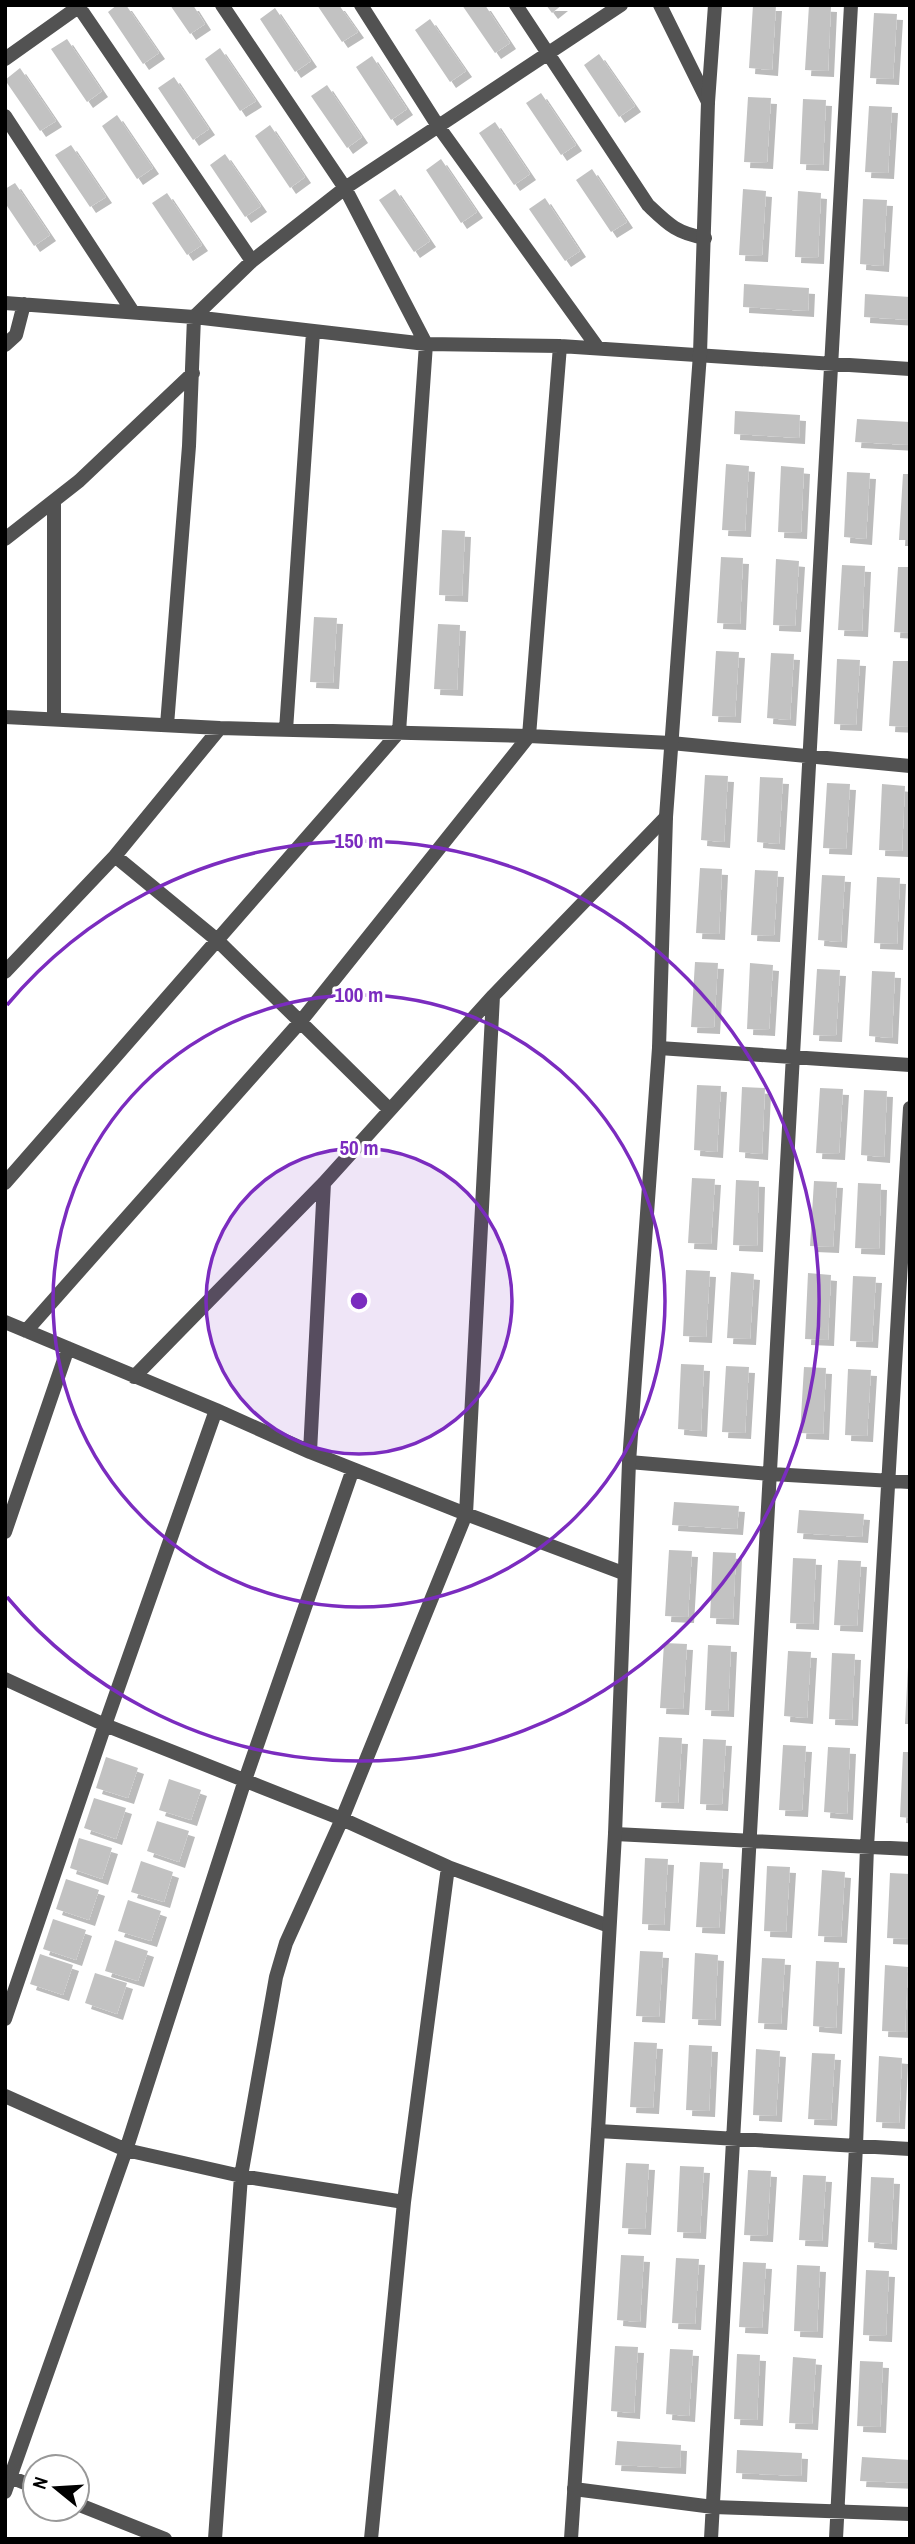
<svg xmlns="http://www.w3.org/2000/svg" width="915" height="2544" viewBox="0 0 915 2544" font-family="'Archivo Narrow',sans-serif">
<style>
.building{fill:#c2c2c2;filter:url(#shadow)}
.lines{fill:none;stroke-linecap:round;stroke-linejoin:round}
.minor{stroke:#525252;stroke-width:14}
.tertiary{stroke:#525252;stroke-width:14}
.ring{fill:none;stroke:#7b2cbf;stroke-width:3.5}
.centre{fill:#7b2cbf;stroke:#fff;stroke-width:3.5}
.ring-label{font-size:21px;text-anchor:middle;font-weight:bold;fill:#7b2cbf;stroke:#fff;stroke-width:6;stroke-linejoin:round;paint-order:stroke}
</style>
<defs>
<filter id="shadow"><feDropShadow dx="6" dy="6" stdDeviation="0" flood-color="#0004"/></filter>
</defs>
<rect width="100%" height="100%" fill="#fff"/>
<!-- building -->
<path class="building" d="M117,5h9l33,48 -16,11 -35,-52z
M170,5h23l12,19 -15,10z
M317,5h22l19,27 -16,10z
M462,5h23l25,38 -15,10z
M546,5h16l-10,8z
M753,5h23l-4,65 -23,-2z
M809,5l22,1 -3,65 -23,-1z
M275,8l36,53 -16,11 -35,-53z
M874,13l23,1 -4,65 -23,-1z
M430,19l36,52 -16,11 -35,-52z
M67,39l35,52 -15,11 -36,-53z
M220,48l36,53 -16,10 -35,-52z
M599,54l36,52 -16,11 -35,-52z
M372,56l35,53 -16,11 -35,-53z
M20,68l36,53 -16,10 -35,-51z
M174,77l35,52 -16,11 -35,-52z
M327,85l35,52 -15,11 -36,-52z
M541,93l35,52 -15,10 -35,-52z
M748,97l23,1 -4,65 -23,-1z
M803,99l23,1 -3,65 -23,-1z
M869,106l23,1 -4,66 -23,-1z
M117,115l36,53 -16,11 -35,-53z
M495,122l35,52 -16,11 -35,-52z
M270,125l35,52 -15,11 -35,-52z
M71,145l35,52 -16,10 -35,-52z
M225,154l36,52 -16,11 -35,-52z
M441,159l36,53 -16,11 -35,-53z
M592,169l35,53 -16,10 -35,-52z
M15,183l35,52 -16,11 -29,-43v-14z
M395,189l35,52 -16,11 -35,-52z
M743,189l23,2 -4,65 -23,-1z
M798,191l23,2 -3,65 -23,-1z
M167,193l35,52 -15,10 -35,-52z
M545,198l35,53 -15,10 -36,-52z
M863,199l24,1 -4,66 -23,-2z
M744,284l65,4 -1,23 -65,-4z
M865,294l45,3v23l-46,-3z
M735,411l65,4 -1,23 -65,-4z
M857,419l53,3v23l-55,-3z
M726,464l23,2 -4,65 -23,-1z
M781,466l23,2 -3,65 -23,-1z
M847,472l23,1 -4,66 -22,-2z
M903,474h7v66h-11z
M442,530l23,1 -3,65 -23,-1z
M721,557l22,1 -3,66 -23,-1z
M776,559l23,2 -4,65 -22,-1z
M842,565l23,1 -3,65 -24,-1z
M898,567h12v66l-16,-1z
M314,617l23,1 -4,65 -23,-1z
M438,624l22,1 -3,65 -23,-1z
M716,651l23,1 -4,65 -23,-1z
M771,653l23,1 -4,66 -23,-2z
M837,659l23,1 -4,65 -22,-1z
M893,661h17v66l-21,-1z
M705,775l23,1 -4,66 -23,-2z
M760,777l23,1 -4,66 -22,-2z
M827,783l23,1 -4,65 -23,-1z
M882,784l23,2 -3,65 -23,-1z
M700,868l22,1 -3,65 -23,-1z
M755,870l23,1 -4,65 -23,-1z
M822,875l23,1 -4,66 -23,-2z
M877,877l23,1 -3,66 -23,-1z
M695,962l23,1 -4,65 -23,-1z
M750,963l23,2 -4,65 -22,-1z
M817,969l23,1 -4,66 -23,-1z
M872,971l23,1 -3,66 -23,-2z
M697,1085l24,1 -4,66 -23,-2z
M742,1087l23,1 -3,66 -23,-2z
M820,1088l23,1 -4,65 -23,-1z
M864,1090l23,1 -3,66 -23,-2z
M692,1178l23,1 -4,65 -23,-1z
M736,1180l23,1 -2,65 -24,-1z
M814,1181l23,1 -4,65 -23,-1z
M858,1183l23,1 -2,65 -24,-1z
M686,1270l24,1 -4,66 -23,-1z
M731,1272l23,2 -4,65 -23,-1z
M808,1273l23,2 -3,65 -23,-1z
M853,1276l23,1 -4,65 -22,-1z
M681,1364l23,1 -3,66 -23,-2z
M726,1366l23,1 -4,66 -23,-1z
M804,1367l22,1 -3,66 -23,-1z
M848,1369l23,1 -4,66 -22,-1z
M674,1502l65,4 -2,23 -65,-4z
M799,1510l65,4 -2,23 -65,-4z
M669,1550l23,1 -4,66 -23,-1z
M713,1552l23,1 -3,66 -23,-1z
M793,1558l23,1 -3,65 -23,-1z
M838,1560l23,1 -4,65 -23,-1z
M664,1643l23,1 -4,65 -23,-1z
M708,1645l23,1 -3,65 -23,-1z
M788,1651l23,1 -4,66 -23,-2z
M832,1653l23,1 -3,66 -23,-1z
M908,1667h2v57h-5z
M659,1737l23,1 -4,65 -23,-1z
M703,1739l23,1 -4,65 -22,-1z
M783,1745l23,1 -4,65 -23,-1z
M828,1747l22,1 -3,66 -23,-2z
M903,1752h7v66l-10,-1z
M106,1757l32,11 -10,30 -32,-10z
M169,1779l32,11 -10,30 -32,-10z
M94,1798l32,10 -10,31 -32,-11z
M157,1821l32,10 -10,31 -32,-11z
M79,1838l33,10 -10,31 -32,-11z
M645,1858l23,1 -4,66 -22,-1z
M141,1861l32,11 -9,30 -33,-10z
M700,1862l23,1 -4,65 -23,-1z
M767,1866l23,1 -4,65 -22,-1z
M822,1870l23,2 -4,65 -23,-1z
M890,1873l20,1v65l-23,-1z
M66,1879l33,11 -10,30 -33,-11z
M128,1900l33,11 -10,30 -33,-10z
M53,1919l33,11 -10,30 -33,-11z
M115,1940l33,11 -10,30 -33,-10z
M640,1951l23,1 -4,65 -23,-1z
M695,1953l23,2 -3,65 -23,-1z
M40,1954l33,11 -10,30 -33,-11z
M762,1958l23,1 -4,65 -23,-1z
M816,1961l23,1 -3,66 -23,-2z
M885,1965l23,2 -3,65 -23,-1z
M95,1973l32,10 -10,31 -32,-11z
M634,2042l23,1 -4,65 -23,-1z
M689,2045l23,1 -3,65 -23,-1z
M756,2049l24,2 -4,65 -23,-1z
M812,2053l23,1 -4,66 -23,-1z
M879,2056l23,2 -3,65 -23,-1z
M626,2163l23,1 -4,65 -23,-1z
M680,2166l24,1 -4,66 -23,-1z
M748,2170l23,1 -4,65 -23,-1z
M803,2175l23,1 -4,65 -23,-1z
M871,2177l23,1 -3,66 -23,-2z
M621,2255l23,1 -4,66 -23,-2z
M676,2258l23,1 -4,65 -23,-1z
M743,2262l23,1 -4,65 -23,-1z
M797,2265l23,1 -3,66 -23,-1z
M866,2270l23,1 -3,65 -23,-1z
M615,2346l23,1 -4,66 -23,-2z
M670,2349l23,1 -4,66 -23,-2z
M737,2354l23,1 -3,65 -23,-1z
M793,2357l23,2 -4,65 -23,-1z
M860,2361l23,1 -3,65 -23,-1z
M617,2441l64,4 -1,23 -65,-3z
M737,2450l65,3 -1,23 -65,-3z
M862,2457l48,3v23l-50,-2z"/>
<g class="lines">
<!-- minor -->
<path class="minor" d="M361,5l77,121 160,222
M516,5l132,200c20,19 28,28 57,33
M660,5l48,97
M79,7l173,254
M5,59l76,-54
M5,116l128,196
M5,303l189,14 232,27 134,2 350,23
M5,345l11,-10 8,-31
M54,501v218
M5,539l74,-58 114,-108
M5,717l215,11 309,8 142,7 239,23
M167,725l22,-279 5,-129 58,-56 93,-73 276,-183
M286,730l27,-398
M115,856l102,84 173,170
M5,972l110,-116 105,-128
M659,1048l251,17
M5,1183l394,-451 27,-388 -81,-156 -123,-183
M5,1322l211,88 94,42 156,62 157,59
M26,1331l275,-310 228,-285 31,-390
M134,1377l190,-194 169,-187 173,-179
M310,1452l14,-269
M629,1462l142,12 139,8
M5,1532l63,-184
M5,1679l100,46 237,94 106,48 161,59
M615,1834l295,15
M5,2019l100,-294 111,-315
M5,2096l121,54 115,26 163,26
M598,2131l312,18
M5,2475l30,12
M574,2489l139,18 197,7
M5,2492l121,-342 119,-370 108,-311
M77,2504l88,35
M215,2539l26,-363 35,-199 10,-34 56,-124 124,-305 27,-518
M371,2539l33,-337 44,-335
M711,2539l140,-2534
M836,2539l20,-393 11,-299 43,-739"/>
<!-- tertiary -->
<path class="tertiary" d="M571,2539l27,-408 17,-297 14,-372 30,-414 7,-231 34,-463 8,-252 7,-97"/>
</g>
<!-- distance rings -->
<circle cx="359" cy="1301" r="153" fill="#7b2cbf" fill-opacity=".12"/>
<g class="ring">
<circle cx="359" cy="1301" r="153"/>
<circle cx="359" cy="1301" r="306"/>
<path d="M7 1005A460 460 0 1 1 7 1597"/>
</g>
<circle cx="359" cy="1301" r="10" class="centre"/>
<g class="ring-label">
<text x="359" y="848">150 m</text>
<text x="359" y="1002">100 m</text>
<text x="359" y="1155">50 m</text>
</g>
<!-- border -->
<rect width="915" height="2544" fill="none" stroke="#000000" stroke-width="14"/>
<!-- north arrow -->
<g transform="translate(56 2488) rotate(288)"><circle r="33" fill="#ffffff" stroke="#999999" stroke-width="2"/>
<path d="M0-5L12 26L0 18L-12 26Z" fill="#000000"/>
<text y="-10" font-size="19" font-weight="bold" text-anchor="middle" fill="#000000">N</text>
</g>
</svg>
